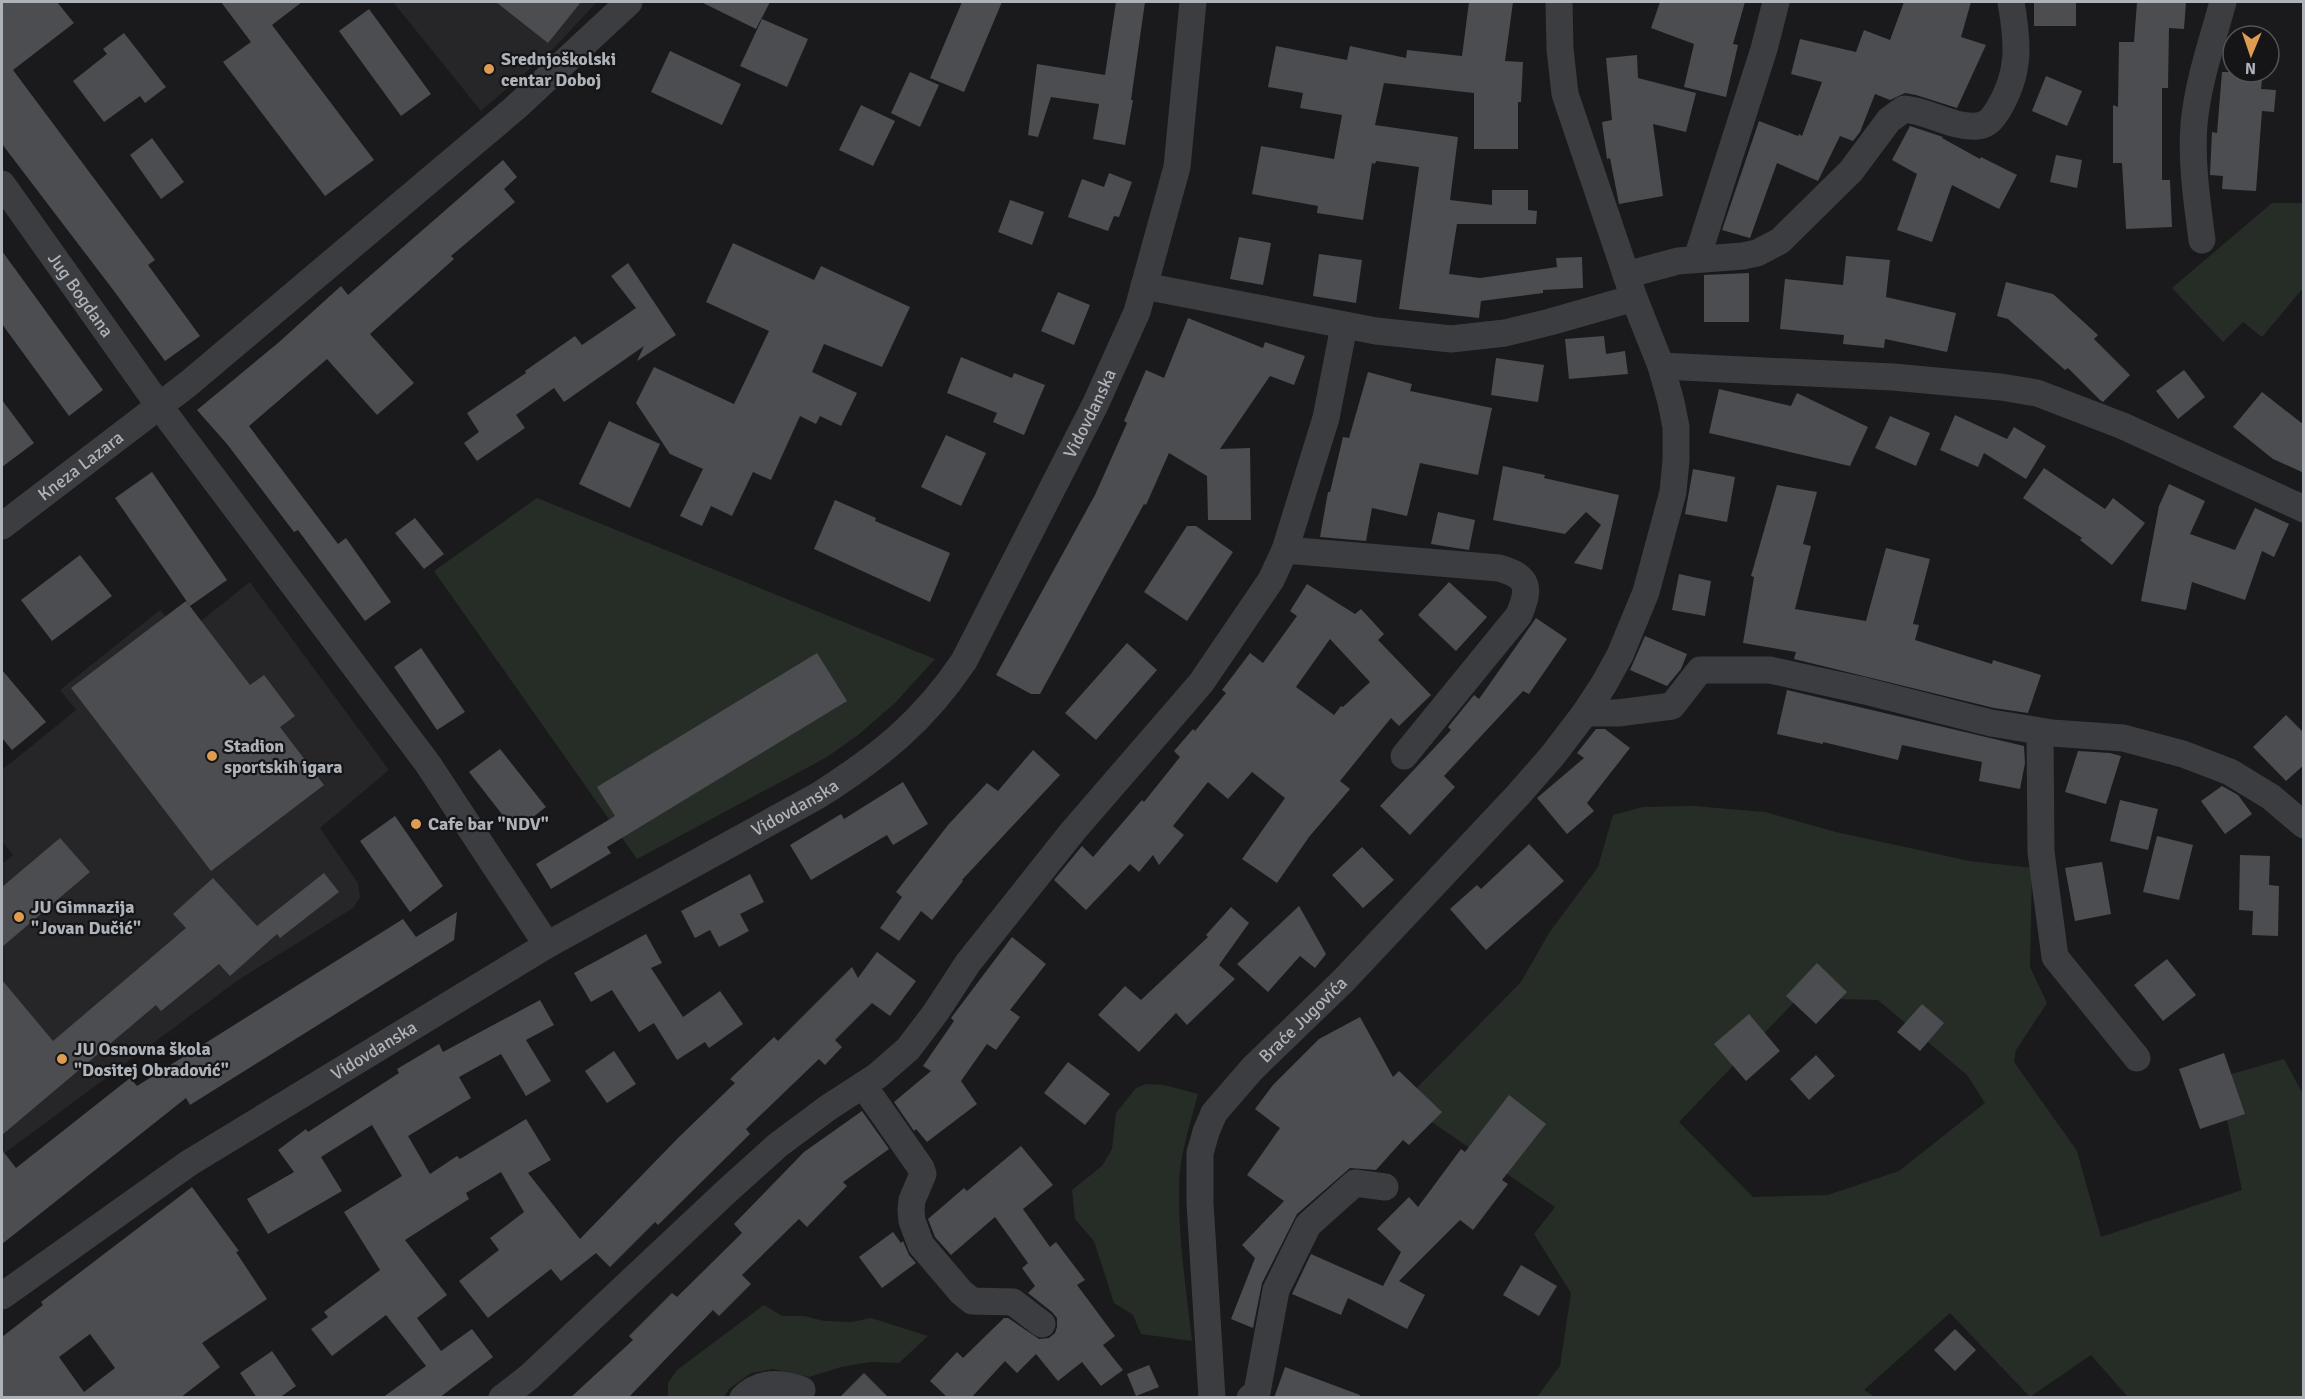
<svg xmlns="http://www.w3.org/2000/svg" width="2305" height="1399" viewBox="0 0 2305 1399" font-family="Signika,sans-serif">
<style>
.built{fill:#262629}
.green{fill:#262d27;fill-rule:evenodd}
.building{fill:#4c4d51;fill-rule:evenodd}
.lines{fill:none;stroke-linecap:round;stroke-linejoin:round}
.minor{stroke:#3c3d40;stroke-width:27}
.poi-dot{fill:#dd9c51;stroke:#151517;stroke-width:2}
.labels{text-anchor:middle;dominant-baseline:central;stroke-width:4.5;stroke-linejoin:round;paint-order:stroke}
.poi-label{font-size:18px;font-weight:bold;fill:#aeb3ba;stroke:#151517;text-anchor:start}
.street-label{font-size:18px;fill:#aeb3ba;stroke:#151517}
</style>
<rect width="100%" height="100%" fill="#1a1a1c"/>
<!-- built -->
<path class="built" d="M393,2h204l-43,46 -73,63z
M250,582l139,188 -69,58 38,55 2,15 -7,10 -116,73 -235,174v-291l11,-9 -11,-14v-71l74,-60 -16,-20 100,-80 22,26z"/>
<!-- green -->
<path class="green" d="M2272,203h31v85l-41,49 -19,-15 -20,20 -51,-54z
M537,498l398,161 -40,44 -37,32 -31,22 -190,102 -203,-288z
M1694,806l71,6 71,20 133,29 63,7 -2,99 17,36 -31,47 -2,12 63,89 24,86 141,-47 -24,-112 66,-19 19,35v303h-175l-37,-42 -61,42 -80,-84 -86,77 11,7h-338l23,-31 11,-73 -37,-59 21,-27 -152,-105 118,-120 28,-49 49,-66 15,-52 30,-8zM1798,998l80,2 89,75 18,28 -86,68 -71,24 -75,2 -74,-75z
M1146,1084l18,1 34,9c-8,30 -18,60 -19,90 -1,53 7,105 13,157l-51,-7 -8,-19 -19,-12 -20,-62 -19,-22 -3,-29 30,-24 10,-17 4,-36 20,-25z
M764,1305l18,11h22l20,5 28,1 19,-4 57,18 -29,27 -29,-1 -29,5 -32,10 -36,-8 -22,4 -22,16 -5,8h-56v-14l9,-13z"/>
<!-- building -->
<path class="building" d="M2,2h55l17,21 -61,47 142,190 -7,5 52,71 -35,25 -51,-70 -112,-147z
M221,2h81l-30,23 102,135 -49,36 -102,-134 28,-20z
M496,2h85l-33,41z
M701,2h69l-14,27z
M962,2h40l-38,90 -34,-14z
M1116,2h29l-14,98h2l-8,45 -32,-6 6,-35 -48,-7 -13,40 -10,-2 9,-71 68,11z
M1469,2h44l-8,59 18,1 -2,40h-3v47h-44v-56l-90,-10 -9,42 83,12 -8,63 42,5v-15h36v20l9,1 -1,13h-79l-8,50 31,4 77,-11 -1,-9 26,-1 1,31 -40,2v3l-62,8 -2,17 -80,-9 20,-142 -43,-6 -1,3 -3,-1 -9,57 -46,-7 1,-7 -66,-12 9,-48 73,13 8,-44 -42,-7 3,-15 -35,-6 8,-41 71,14 3,-14 56,12 1,-8 55,6z
M1660,2h85l-12,42 5,1 -12,52 -42,-10 10,-43 -43,-16z
M1904,2h67l-10,35 25,8 -29,63 -41,-13 -11,-2 -15,7 -15,-6 -15,38 -7,9 -13,-5 -22,45 -41,-18 -27,75 -28,-8 37,-109 39,15 1,-2 3,2 20,-54 -31,-8 9,-35 56,13 8,-22 26,10z
M2034,2h42v24h-42z
M2137,2h49l-2,27 -15,-1 -1,60h-6v92h8l2,47 -46,2 -4,-66h-9v-58l5,2 1,-65h15z
M369,9l62,85 -30,22 -62,-85z
M762,19l46,20 -21,48 -47,-21z
M124,33l42,54 -21,16 -5,-7 -36,26 -31,-41 34,-27 -4,-5z
M670,51l71,33 -19,41 -71,-33z
M1637,55l1,23 58,15 -10,39 -33,-8 10,72 -44,8 -9,-46 -3,1 -5,-37 10,-2 -6,-62z
M910,72l29,13 -19,42 -29,-14z
M2222,72h41l-2,17 15,1 -2,22 -12,-1 -6,80 -34,-2 1,-13 -13,-1 2,-43 5,1z
M2046,76l36,15 -15,35 -35,-15z
M861,105l34,16 -22,45 -34,-16z
M1910,126l33,11 -1,1 38,21 1,-2 36,18 -18,34 -47,-24 -20,57 -35,-12 20,-56 -25,-14z
M152,138l32,44 -23,17 -31,-44z
M2056,155l26,5 -5,28 -27,-6z
M503,160l14,17 -13,12 11,13 -64,54 3,3 -84,75 44,49 -37,32 -50,-56 -78,67 89,118 8,-6 45,64 -26,19 -67,-91 -4,2 -67,-88 -30,-34 81,-67 63,-57 7,9z
M1109,173l23,9 -13,35 -5,-1 -6,15 -40,-14 14,-38 22,8z
M1010,200l34,12 -12,33 -34,-13z
M1239,237l32,6 -8,42 -33,-6z
M733,243l81,37 7,-14 89,41 -28,60 -58,-23 -12,28 45,21 -16,33 -21,-10 -4,8 -16,-8 -29,64 -18,-8 -21,44 -21,-10 -9,20 -22,-10 23,-47 -33,-15 -34,-51 18,-36 80,37 35,-73 -63,-29z
M2,251l101,139 -34,26 -67,-92z
M1319,254l43,6 -6,43 -43,-7z
M1846,256l44,4 -4,37 70,16 -9,39 -62,-13 -1,9 -41,-4 1,-9 -64,-6 5,-50 58,6z
M628,263l48,72 -39,26 7,-15 -80,56 -10,-14 -38,27 9,13 -48,33 -13,-18 15,-11 -12,-19 59,-40 -1,-2 50,-35 7,9 54,-37 -25,-32z
M1749,273v49h-45v-47z
M2006,282l47,12 45,41 -4,4 36,36 -27,27 -3,-2 -32,-32 -3,2 -57,-51 -11,-3z
M1058,292l32,13 -16,40 -33,-14z
M1188,318l75,30 2,-6 40,14 -11,29 -24,-9 -50,73 30,-1 1,72h-43l-1,-44 -38,-23 -23,52 -2,-1 -104,190h-9l-35,-19 99,-180 32,-72 -3,-2 22,-51 18,8z
M1604,336l2,18 19,-3 3,23 -59,5 -4,-40z
M961,357l51,21 2,-5 31,12 -21,50 -31,-13 4,-9 -50,-20z
M1496,358l48,7 -6,37 -47,-7z
M2184,370l21,27 -27,22 -22,-28z
M1368,372l44,12 -2,7 82,17 -14,67 -58,-12 -13,53 -35,-8 -6,33 -46,-4 8,-45h2l13,-55 6,1z
M1719,389l72,17 6,-13 71,34 -18,39 -141,-33z
M2262,392l42,33v48l-31,-14 -40,-32z
M2,400l32,43 -32,24z
M1955,415l52,24 7,-12 32,19 -20,33 -42,-26 -6,14 -38,-17z
M1890,416l40,17 -14,33 -41,-18z
M609,421l51,23 -30,64 -51,-24z
M946,435l40,18 -25,53 -40,-19z
M1503,466l42,9 -1,3 75,17 -17,75 -28,-7 27,-38 -15,-13 -21,22 -72,-14z
M2044,468l61,41 8,-11 32,25 -33,42 -32,-25 2,-2 -59,-40z
M1693,469l42,8 -8,45 -42,-8z
M152,472l75,108 -37,26 -75,-108z
M2169,484l36,17 -15,33 45,16 20,-42 34,16 -15,33 -12,-6 -17,49 -53,-18 -6,28 -45,-9 18,-95z
M1777,485l40,7 -14,52 8,2 -16,63 71,12 20,-73 44,11 -17,65 6,1 -4,15 77,24 1,-4 48,15 -13,38 -34,-5 -200,-49 2,-7 -53,-9 11,-66 -3,-1z
M835,500l41,18 -1,3 75,32 -20,49 -116,-53z
M1438,512l37,8 -6,30 -38,-6z
M415,518l29,36 -20,15 -29,-36z
M1187,526h9l37,26 -46,69 -43,-29z
M80,555l32,41 -60,45 -31,-41z
M1679,574l32,7 -6,35 -33,-6z
M1449,582l38,35 -31,34 -38,-36z
M1307,584l48,30 6,-5 23,25 -6,6 53,55 -32,31 -8,-8 -51,63 10,8 -41,48 -32,46 -35,-24 43,-61 -33,-26 -24,27 -20,-17 -35,44 11,9 -25,30 -6,-10 -14,17 -9,-8 -44,46 -32,-30 28,-34 11,11 49,-57 2,2 36,-45 -6,-6 19,-22 2,2 31,-38 -4,-3 28,-37 13,10 34,-47 -7,-5zM1330,639l40,43 -27,25 -2,-1 -7,9 -38,-28z
M186,601l64,84 14,-10 31,41 -15,11 44,58 -113,86 -140,-183z
M1536,618l31,21 -38,55 -6,-3 -79,85 11,11 -45,48 -30,-29 71,-76 -3,-3 26,-32 5,4z
M1645,636l42,18 -6,15 -14,17 -37,-16z
M1127,643l30,27 -61,70 -31,-27z
M421,648l44,64 -28,18 -43,-63z
M817,653l30,48 -240,146 4,6 -60,36 -15,-25 79,-48 -18,-29z
M2,670l44,52 -34,28 -10,-12z
M1787,690l237,56 1,17 -5,26 -41,-8 3,-19 -80,-17 -4,15 -75,-18v2l-46,-10z
M2286,715l18,18v32l-18,16 -33,-34z
M1596,729h9l25,19 -43,55 7,8 -27,23 -30,-36 47,-40 -7,-5z
M500,749l46,58 -31,24 -46,-59z
M1033,750l27,25 -98,105 1,1 -31,39 -11,-9 -22,30 -19,-13 22,-31 -6,-5 52,-67 39,-42 11,8z
M2078,751l32,2 11,3 -15,48 -41,-12z
M903,782l25,42 -35,21 -6,-10 -76,45 -21,-35 51,-31 3,5z
M2222,786l16,9 14,19 -27,20 -24,-33z
M2120,800l38,9 -10,41 -38,-9z
M395,816l48,70 -33,26 -50,-71z
M2157,836l36,9 -14,55 -36,-8z
M60,838l30,34 -88,75v-60z
M1529,844l35,37 -78,69 -36,-41 27,-24 4,4z
M1362,847l32,33 -31,28 -31,-33z
M2240,855l30,1 -1,29 10,1 -1,50 -26,-1 1,-24 -14,-1z
M2102,862l9,52 -36,7 -10,-53z
M324,873l15,19 -59,46 -3,-4 -47,42 -11,-12 -58,47 -5,-6 -154,130v-155l51,61 133,-113 -13,-14 40,-36 44,48z
M750,874l14,28 -24,12 9,17 -30,16 -9,-17 -15,8 -14,-27z
M1299,906l27,48 -11,14 -15,-12 -32,36 -31,-28z
M1231,907l18,16 -30,42 16,14 -48,46 -11,-12 -37,39 -41,-37 27,-29 16,14 67,-63 -2,-2z
M457,912l-3,28 -264,165 -4,-7 -184,146v-94l14,18 114,-90 7,8 266,-167 13,18z
M646,934l16,29 -11,5 32,49 37,-26 23,33 -34,24 -4,-6 -28,18 -23,-37 -15,9 -27,-42 -21,12 -17,-29z
M1012,937l34,27 -36,46 10,7 -24,33 -9,-6 -26,37 16,23 -50,38 -11,-13 -2,2 -20,-29 37,-31 -8,-5 31,-45 -3,-3z
M877,952l39,29 -26,35 -18,-13 -37,37 7,7 -17,18 -6,-6 -73,70 4,5 -92,91 -3,-3 -45,45 -14,-14 -35,28 -10,-12 -63,49 -29,-37 40,-31 -9,-12 34,-26 -23,-40 -35,21 3,6 -64,41 42,55 -30,23 24,33 31,-22 21,28 -54,41h-57l44,-32 -40,-51 -54,41 -21,-27 17,-12 -4,-5 56,-42 -36,-58 58,-36 -30,-51 -51,32 21,34 -74,43 -21,-35 47,-27 -16,-22 28,-21 2,3 91,-59 -2,-4 42,-25 4,8 97,-52 14,25 -28,15 25,41 -25,15 -25,-42 -42,23 12,21 -63,38 22,38 27,-18 3,3 66,-40 25,41 -23,13 52,66 98,-101 57,-55 -5,-4 44,-42 4,4 74,-74 6,11z
M2167,959l29,36 -33,26 -29,-36z
M1817,963l30,29 -31,32 -30,-28z
M1922,1004l22,19 -24,28 -23,-19z
M1749,1014l31,37 -34,30 -32,-37z
M1360,1017l33,60 6,-6 43,41 -33,33 -6,-5 -27,30 -26,-2 -53,46 -35,69 -9,45 -22,-9 24,-61 -13,-13 42,-44 -37,-26 33,-47 -25,-19 18,-24 46,-46z
M614,1051l22,33 -29,19 -22,-32z
M2224,1053l21,61 -45,15 -21,-60z
M1816,1055l19,21 -26,24 -19,-21z
M1068,1062l42,32 -25,31 -41,-32z
M1509,1095l37,29 -44,56 6,4 -35,46 -13,-10 -61,61 26,14 -18,34 -59,-31 -7,17 -49,-21 19,-40 72,32 18,-34 -24,-23 32,-32 9,10 43,-58 4,3z
M862,1111l27,38 -46,33 4,4 -40,41 -8,-8 -57,56 9,9 -32,32 -6,-6 -85,88h-58l63,-58 -4,-4 43,-43 5,4 65,-64 -8,-9 70,-72z
M1021,1146l32,39 -30,24 27,38 6,-5 29,38 -8,5 38,51 -12,9 20,25 -22,16 -19,-24 -24,19 -22,-27 -19,19 -12,-12 -34,37h-23l-18,-17 27,-29 6,6 41,-40h4l31,21 10,-1 6,-5 2,-6v-9l-5,-6 -24,-19 7,-7 -13,-18 6,-5 -33,-46 -44,38 -16,-18 -7,-18 36,-31 3,3z
M192,1187l47,64 -3,1 31,47 -65,44 18,24 -40,31h-178v-61l41,-32 -2,-3zM90,1334l25,34 -31,24 -25,-35z
M893,1232l8,11 2,-2 6,14 7,8 -34,25 -23,-31z
M1521,1265l36,21 -18,30 -36,-21z
M1955,1329l21,21 -21,21 -21,-21z
M272,1351l24,35 -17,12h-22l-17,-25z
M1149,1365l10,22 -23,9 -9,-22z
M1285,1367l75,28 -1,3h-85z
M864,1373l25,25h-50z"/>
<g class="lines">
<!-- minor -->
<g class="minor">
<path id="s1" d="M2,184l158,223 268,357 119,181"/>
<path d="M2202,240c-5,-39 -11,-77 -8,-116 4,-42 18,-82 29,-122"/>
<path d="M1697,258l67,-209 12,-47"/>
<path d="M1626,275l52,-14 65,-5 14,-3 23,-12 71,-70 38,-51 15,-11c25,2 48,19 73,17 11,-1 15,-7 21,-16 23,-38 20,-67 13,-108"/>
<path d="M1144,286l232,45 75,8 54,-6 45,-11 84,-24"/>
<path d="M1661,366l232,11 108,10 36,6 86,33 181,83"/>
<path id="s2" d="M2,526l186,-142 327,-276 114,-106"/>
<path d="M1285,550l214,18c31,9 31,20 20,47l-115,141"/>
<path d="M1585,713h33l54,-7 28,-36h70l95,21 126,32 61,10 71,5 60,16 47,18 41,25 33,28"/>
<path d="M2040,732l1,120 14,105 82,101"/>
<path d="M863,1085l58,83 2,6 -11,26 -1,10 1,11 9,24 40,47 11,9 41,1 29,22"/>
<path id="s3" d="M2,1296l187,-133 358,-218 272,-150c61,-39 104,-73 145,-134l131,-256 42,-93 40,-145 16,-165"/>
<path d="M502,1398l27,-21 199,-187 50,-45 51,-38 48,-31 31,-27 28,-37 32,-49 105,-132 128,-148 70,-103 14,-30 41,-132 18,-92"/>
<path d="M743,1398c16,-17 39,-16 59,-8"/>
<path id="s4" d="M1212,1398l-12,-195v-50l6,-21 8,-19 38,-44 92,-89 174,-185 35,-40 32,-42 19,-29 16,-29 26,-63 27,-100 3,-32v-33l-5,-25 -10,-36 -27,-68 -69,-204 -5,-45 -1,-47"/>
<path d="M1250,1398l7,-6 19,-102 32,-65 47,-42 30,4"/>
</g>
</g>
<!-- markers -->
<g class="poi-dot">
<circle cx="489" cy="69" r="6"/>
<circle cx="212" cy="756" r="6"/>
<circle cx="416" cy="824" r="6"/>
<circle cx="19" cy="917" r="6"/>
<circle cx="62" cy="1059" r="6"/>
</g>
<g class="labels">
<!-- poi labels -->
<g class="poi-label">
<text x="501" y="59">Srednjoškolski<tspan x="501" dy="21">centar Doboj</tspan></text>
<text x="224" y="746">Stadion<tspan x="224" dy="21">sportskih igara</tspan></text>
<text x="428" y="824">Cafe bar "NDV"</text>
<text x="31" y="907">JU Gimnazija<tspan x="31" dy="21">"Jovan Dučić"</tspan></text>
<text x="74" y="1049">JU Osnovna škola<tspan x="74" dy="21">"Dositej Obradović"</tspan></text>
</g>
<!-- street labels -->
<g class="street-label">
<text stroke="none"><textPath href="#s1" startOffset="136">Jug Bogdana</textPath></text>
<text stroke="none"><textPath href="#s3" startOffset="1436">Vidovdanska</textPath></text>
<text stroke="none"><textPath href="#s2" startOffset="99">Kneza Lazara</textPath></text>
<text stroke="none"><textPath href="#s3" startOffset="932">Vidovdanska</textPath></text>
<text stroke="none"><textPath href="#s4" startOffset="417">Braće Jugovića</textPath></text>
<text stroke="none"><textPath href="#s3" startOffset="446">Vidovdanska</textPath></text>
</g>
</g>
<!-- border -->
<rect width="2305" height="1399" fill="none" stroke="#aeb3ba" stroke-width="6"/>
<!-- north arrow -->
<g transform="translate(2251 54) rotate(182)"><circle r="28" fill="#151517" stroke="#525458" stroke-width="1.5"/>
<path d="M0-4.5L10 22L0 15L-10 22Z" fill="#dd9c51"/>
<text y="-9" font-size="16" font-weight="bold" text-anchor="middle" fill="#aeb3ba">N</text>
</g>
</svg>
